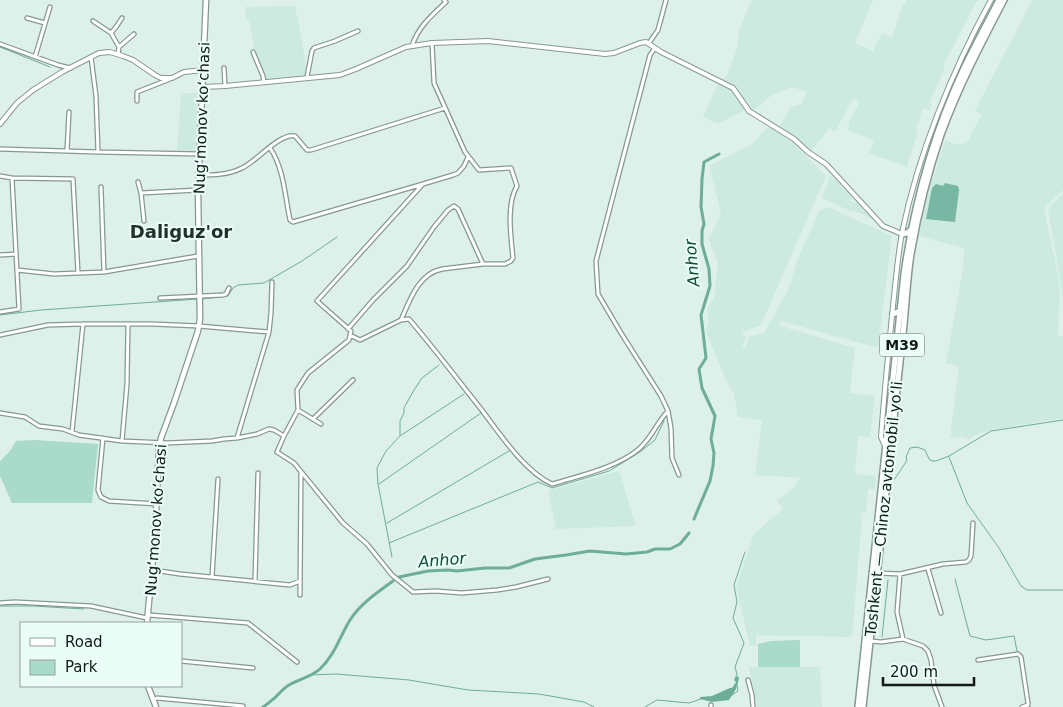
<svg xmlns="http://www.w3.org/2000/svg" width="1063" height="707" viewBox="0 0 1063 707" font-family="'DejaVu Sans',sans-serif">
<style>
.built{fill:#cdeae0}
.green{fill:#a9daca}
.forest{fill:#77b7a3}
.water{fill:#6dad9a}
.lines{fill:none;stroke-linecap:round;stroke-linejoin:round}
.stream{stroke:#6dad9a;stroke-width:1}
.canal{stroke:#6dad9a;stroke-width:3}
.minor-casing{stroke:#859891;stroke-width:5.5}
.tertiary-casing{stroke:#859891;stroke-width:6}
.secondary-casing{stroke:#859891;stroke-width:7}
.trunk-casing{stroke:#859891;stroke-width:8}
.minor{stroke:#fff;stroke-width:3}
.tertiary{stroke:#fff;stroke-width:4}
.secondary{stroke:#fff;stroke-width:4.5}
.trunk{stroke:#fff;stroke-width:5}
.labels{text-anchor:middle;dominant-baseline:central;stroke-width:4;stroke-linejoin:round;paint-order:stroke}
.shield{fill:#eafef7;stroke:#535e5a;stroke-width:1}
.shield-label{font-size:14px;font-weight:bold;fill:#121917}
.street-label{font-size:15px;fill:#121917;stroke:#eafef7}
.water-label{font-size:16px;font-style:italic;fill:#10483a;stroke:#eafef7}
.quarter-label{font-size:18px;font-weight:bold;fill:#21302b;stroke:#eafef7}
</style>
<rect width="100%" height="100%" fill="#ddf0ea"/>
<!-- built -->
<path class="built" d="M752,0h121l-18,43 18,8 9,-18 10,5 10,-31 5,-7h70l-33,65 1,1 -6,17 -10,20 3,1 -2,6 -7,-2 -7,22 2,1 -11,36 -38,-14 5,-13 -26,-10 2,-10 10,-19 -7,-2 -18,33 -5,-4 -19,23 -13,-12 -19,-13 12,-19 11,-3 4,-12 -13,-5 -20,7 -19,16h-9l-27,14 -15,-7 14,-31 10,-11 10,-26 2,-20z
M1032,0h31v190l-19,18 16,77 -2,51h5v82l-72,12 -17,6 -5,4 -5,-3 -14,1 9,-71 -13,-4 17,-94 1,-21 -45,-12 10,-46 16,-49 16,4 8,-6 13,-25 -7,-3z
M295,6l4,19 7,41 -1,9 -40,4 -9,-22 -7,-36 -3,-1 -1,-13z
M181,93h17l-2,58 -19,-1z
M769,126l23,16 34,34 -65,149 -19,7 4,6 -4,9 3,1 4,-11 15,-4 24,-43 9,-29 22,-50 9,-4 64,29 -14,112 -97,-27 -1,5 75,22 -5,45 25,3 -5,41 -12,-1 -3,38 21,2 -1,13h-7l-2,24h-5l1,3 -10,121 -96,-2v10l-6,1 -14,-59 16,-48 3,-6 28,-24 -6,-8 18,-14 5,-9 -11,-1 -34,-2 7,-55 -24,-3 -4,-23 -8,-14 -20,-48 3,-12 -2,-10 7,-12 4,-35 -4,-12 -2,-1 -3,-12 12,-24 -12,-48 43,-22z
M831,175l21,23 -1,3 8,4 13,13v1l-17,-8 -2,1 -32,-14z
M1063,193v116l-2,-25 -13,-75z
M619,471l17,55 -80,3 -8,-38z
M749,667h71l2,40h-65z"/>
<!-- green -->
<path class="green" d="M35,440l63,4 -6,59h-80l-12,-27v-15l10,-10 6,-10z
M800,640v27h-42v-23l13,-3z"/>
<!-- forest -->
<path class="forest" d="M945,183l13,3 1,4 -4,32 -29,-3 6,-31 4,-4 7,2z"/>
<!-- water -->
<path class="water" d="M736,676l3,1c-1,9 -4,15 -10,23l-17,2 -12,-3v-2h1l11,-1 18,-8h2l4,-6 -2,-2z"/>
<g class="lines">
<!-- stream -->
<path class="stream" d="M0,47l50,20
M202,299l26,-3 5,-8 5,-3 26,-2 38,-22 35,-24
M0,315l41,-5 157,-11
M400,435v-14l4,-8v-5l10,-18 8,-12 17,-13
M949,457l18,46 32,45 22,38 6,4h36
M894,480l10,-15 3,-5 -1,-3 4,-9 7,-1 8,3 4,9 3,2h4l13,-5 42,-25 72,-11
M379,484l102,-71
M387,523l122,-72
M389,543l149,-61 14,6 57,-17 31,-19 15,-12 9,-19
M392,557l-14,-73 -1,-16 9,-17 14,-15 64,-42
M399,576l1,1
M955,579l15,57 16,4 28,-4 3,15 5,4 3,19
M0,606h33l51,3
M882,637l6,-57
M310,675l26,-1 73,6 59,10 71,4 45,8 10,5
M736,676l1,-2 -2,-7 9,-24 -11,-25 4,-16 -3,-17 11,-33
M732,695l6,-4 -1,-6
M645,707l12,-7 32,3 12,-4"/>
<!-- canal -->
<path class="canal" d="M694,519l16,-38 3,-15 1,-13 -3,-14 4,-23 -13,-28 -3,-19 7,-11 -5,-43 9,-29 -1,-17 -7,-25v-13l2,-7 -3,-17 1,-28 2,-17 15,-8
M399,577l29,-6 20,-1 9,1 28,-3h24l26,-9 31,-4 24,-4 36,3 21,-2 8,-3h15l10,-5 9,-11
M263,707c3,-2 6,-4 9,-7 6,-4 10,-11 17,-15 10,-6 22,-8 31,-16 15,-14 20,-33 30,-49 11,-17 27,-27 43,-39"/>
<!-- minor casing -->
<g class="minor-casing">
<path id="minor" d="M27,18l18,5
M93,21l18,12 8,14 -1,7
M111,33l5,-6 6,-9
M649,43l9,-13 8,-30
M0,44l58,21 12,3
M412,46c6,-19 20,-31 34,-44l-2,-2
M119,47l15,-13
M655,48l-5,7 -54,206 2,33 23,39 40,63 7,15 3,17 1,30 7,17
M253,52l10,24 1,6
M35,57l15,-50
M91,57l5,39 2,56
M224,68l1,18
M307,77l5,-26 2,-3 21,-7 23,-10
M137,101v-9l33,-13
M270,148c14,20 15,49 20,72l3,2 130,-38 30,-9 5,-2 6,-7 4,-9
M0,149l98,3 101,2
M67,151l2,-39
M199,175c15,0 29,0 43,-7 14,-6 37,-35 53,-32l12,14h4l134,-42
M0,176l12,2 61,1 5,94
M138,182l3,11
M423,184l-106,117 34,30 -2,9 -41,33 -11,17 1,20 -14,26 -7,16 17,11 49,60 24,21 25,31 21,17 23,-1 26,2 35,-3 19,-3 32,-8
M101,187l3,85
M144,221l-3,-28 57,-3
M0,255l16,-1
M17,270l37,4 50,-2 94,-16
M160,298l63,-3 3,-1 3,-6
M0,312l19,-3 -7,-131
M401,320c9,-20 17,-46 41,-51l41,-5h22l6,-3 2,-3c-2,-20 -7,-54 4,-72l-6,-18 -32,2 -14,-18 -31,-69 -2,-40
M348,329l25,-29 34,-34 27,-39 14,-17 6,-4 4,3 25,55
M0,335l48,-10 35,-1h69l47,2 70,6
M350,335l10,5 41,-20 8,-1c25,29 48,60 72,90 18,24 44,63 71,75 27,-8 67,-17 88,-36 12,-11 18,-27 28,-37
M298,410l23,14
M0,413l25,4 14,9 24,3 16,6 43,6 45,2 45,-2 12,-2 13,-1 20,-4 12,-5 5,1 10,6
M313,419l40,-39
M72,432l11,-108
M103,438l-5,52 3,7 8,4 48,3
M237,438l32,-106 2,-19 1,-31
M122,441l5,-57 1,-60
M928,569l13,44
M153,570l27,4 110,11 10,-4
M877,573l23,1 43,-10 23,-2 3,-2 2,-4 2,-33
M900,574l-3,38 6,27
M212,577l6,-98
M255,581l3,-108
M300,595l1,-123
M0,603l15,-1 76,4 56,12
M149,615l99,8 49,39
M871,641l10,1 22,-3 20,7 5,5 3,9 3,25 8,22
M978,660l40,-6 3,3 7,46v2l-6,2
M181,661l72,7
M748,680l4,15 1,12
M153,700l4,-2 86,8
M711,707v-2"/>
</g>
<!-- tertiary casing -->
<g class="tertiary-casing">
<path id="tertiary" d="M203,87l22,-1 115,-11 16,-6 50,-22 26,-4 56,-2 117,13 9,-1 26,-10 6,-1 15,10 72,36 16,23 45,28 14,13 18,12 57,62 19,8
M0,124l17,-21 16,-13 29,-18 37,-19 11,-1 13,4 10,4 22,15 6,3h11l12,-6 20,-2
M885,446l-4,-9c3,-40 7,-81 11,-121 3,-27 5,-56 10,-83 16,-79 50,-162 89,-233"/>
</g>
<!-- secondary casing -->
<g class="secondary-casing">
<path id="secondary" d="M147,623l8,-87 4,-88 2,-10 13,-35 24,-72 2,-12 -2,-129 8,-190
M148,686l8,21"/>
</g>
<!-- trunk casing -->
<g class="trunk-casing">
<path id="trunk" d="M902,234l5,-1 4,-3
M893,314l7,-3
M858,707l46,-433c10,-71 29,-140 60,-206 11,-23 23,-45 35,-68
M863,707l40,-373c3,-27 4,-54 8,-80 7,-40 17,-81 30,-119 17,-47 40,-91 63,-135"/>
</g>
<!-- minor -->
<use href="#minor" class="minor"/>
<!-- tertiary -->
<use href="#tertiary" class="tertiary"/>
<!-- secondary -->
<use href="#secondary" class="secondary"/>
<!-- trunk -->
<use href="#trunk" class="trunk"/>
</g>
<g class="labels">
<!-- shield labels -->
<rect class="shield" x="879.5" y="333.5" width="45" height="23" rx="4"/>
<g class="shield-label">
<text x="902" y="345">M39</text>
</g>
<!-- street labels -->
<g class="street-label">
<text transform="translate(202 118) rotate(-88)">Nugʻmonov koʻchasi</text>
<text transform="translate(884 509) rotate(-84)">Toshkent — Chinoz avtomobil yoʻli</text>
<text transform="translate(156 520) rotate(-86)">Nugʻmonov koʻchasi</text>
</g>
<!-- water labels -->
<g class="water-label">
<text transform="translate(692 263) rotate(-95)">Anhor</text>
<text transform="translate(442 560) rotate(-5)">Anhor</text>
</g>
<!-- quarter labels -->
<g class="quarter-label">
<text x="181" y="231">Daliguz'or</text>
</g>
</g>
<!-- legend -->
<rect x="20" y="622" width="162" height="65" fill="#eafef7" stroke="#94a29d"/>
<rect x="30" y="638" width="25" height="8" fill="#ffffff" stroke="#94a29d"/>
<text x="65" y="647" font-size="15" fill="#121917">Road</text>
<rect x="30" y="660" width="25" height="15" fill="#a9daca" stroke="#94a29d"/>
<text x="65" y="672" font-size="15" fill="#121917">Park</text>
<!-- scale -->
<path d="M883 677v8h91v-8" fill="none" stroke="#121917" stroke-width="2.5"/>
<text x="890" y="677" font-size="15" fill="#121917" stroke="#eafef7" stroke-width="4" paint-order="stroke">200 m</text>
</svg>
